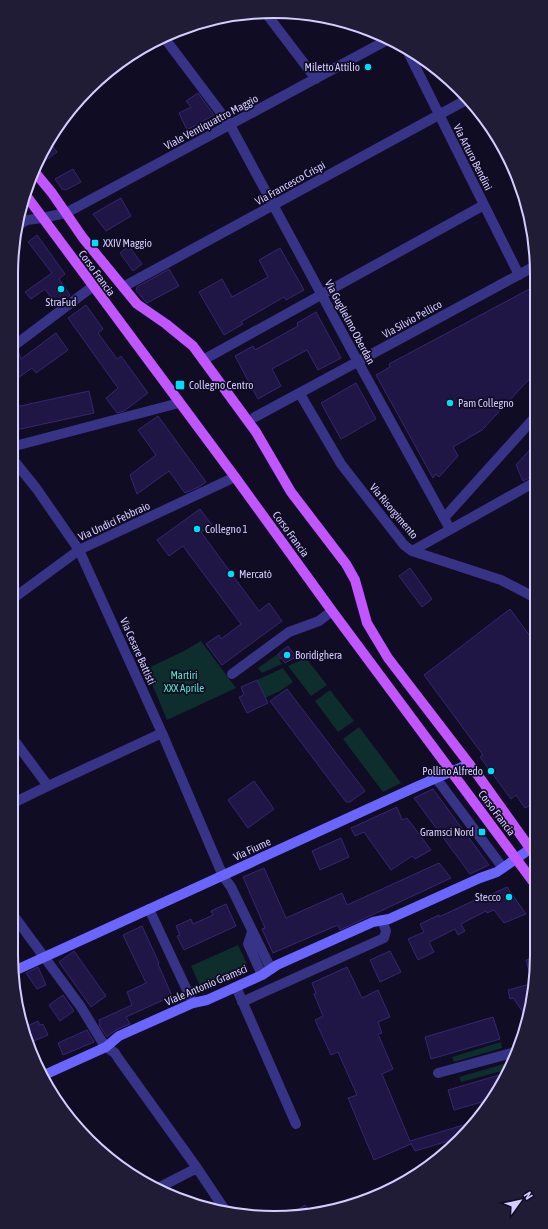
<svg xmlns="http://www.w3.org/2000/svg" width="548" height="1229" viewBox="0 0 548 1229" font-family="'Asap Condensed',sans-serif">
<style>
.green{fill:#0e2d2d}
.building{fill:#201645;stroke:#362673}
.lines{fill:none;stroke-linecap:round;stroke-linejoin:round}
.street{stroke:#373386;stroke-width:10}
.secondary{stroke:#6a65ff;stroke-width:10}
.primary{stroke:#c155ff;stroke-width:10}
.poi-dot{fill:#00ddf9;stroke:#100c23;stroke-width:1.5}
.labels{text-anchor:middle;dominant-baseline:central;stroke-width:3.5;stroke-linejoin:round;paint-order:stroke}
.poi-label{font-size:11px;fill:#d4ceff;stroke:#100c23;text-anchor:start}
.street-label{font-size:11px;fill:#d4ceff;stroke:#100c23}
.park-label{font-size:11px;fill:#50e9c4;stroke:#100c23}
.rim{fill:none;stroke:#d4ceff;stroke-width:2}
</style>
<rect width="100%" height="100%" fill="#100c23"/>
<!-- green -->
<path class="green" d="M201,641l35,47 -69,32 -21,-51 36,-17z
M278,654l4,5 -3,1 3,4 -20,9 -4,-5z
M306,658l21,27 -16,11 -23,-30z
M283,668l10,14 -13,9 -15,7 -8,-18z
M330,690l24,31 -16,11 -23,-31z
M359,727l42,56 -18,9 -40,-53z
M238,945l9,19 -47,22 -9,-20z
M501,1042l1,6 -48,14 -2,-5z
M514,1061l-5,8 -48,13 -2,-5z"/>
<!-- building -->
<path class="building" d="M198,93l16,22 -27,15 -8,-17 12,-6 -5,-6z
M48,141l9,11 -19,14 -2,-2z
M73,169l8,13 -15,8 -4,-1 -7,-10z
M121,198l10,18 -25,15 -13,-17z
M37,235l28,39 -6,5 11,16 -13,11 -12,-17 -14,10 -6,-7 27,-19 -24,-31z
M129,246l13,18 -9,7 -13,-18z
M280,248l24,42 -18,10 -2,-3 -43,25 2,2 -19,11 -25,-43 23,-13 10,18 36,-20 -9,-17z
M169,269l10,17 -32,17 -2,-2 -9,-11 1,-3z
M535,286v87l-53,57 -29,17 5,9 -19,21 -3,-3 -3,4 -57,-103 14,-8 -1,-3z
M86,305l17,24 -5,4 19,26 4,-3 27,37 -24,18 -7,2 -11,-15 12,-10 -50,-70z
M316,312l25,46 -23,12 -11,-20 -35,19 9,17 -23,13 -23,-43 18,-10 2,4 43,-24 -1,-3z
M56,333l12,17 -32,23 -4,-5 -21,15v-24l8,-6 2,6z
M356,383l20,36 -35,20 -20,-36z
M89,391l5,22 -78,17 -5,-22z
M158,416l48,66 -7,5 -14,6 -16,-22 -32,23 -7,-19 26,-20 -18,-25z
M535,444v31l-12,6 -7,-16z
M200,509l12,16 -11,7 58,79 10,-8 13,18 -60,44 -16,-21 13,-9 2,4 20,-15 -58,-78 -14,10 -12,-16z
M410,568l22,31 -10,8 -23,-31z
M510,609l26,35v70l-5,4 5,8 1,76 -12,6 -9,-13 -5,4 -31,-42 3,-2 -59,-80z
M288,646l8,11 -11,6 -7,-9z
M257,680l11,23 -21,10 -8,-16 5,-2 -3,-8z
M287,689l78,102 -15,11h-4l-76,-101z
M254,781l20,28 -26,19 -20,-28z
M433,789l56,76 -19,9 -56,-76z
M397,807l5,13 5,-2 24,32 -16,9 -3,-3 -21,14 -27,-38 -9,4 -4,-8z
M341,838l8,19 -29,13 -8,-19z
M439,863l12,15 -111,52 -2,-5 -65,28 -11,-24 3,-1 -22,-51 21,-9 22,50 56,-25 5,12z
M507,887l19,27 -22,9 -10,-13 -7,3 -1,-2 -25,13 4,7 -7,4 -3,-6 -26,13 5,10 -16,8 -10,-21 16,-7 -4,-8 19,-9v2l38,-18 1,2z
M226,904l10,22 -52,24 -7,-14 3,-1 -4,-9 15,-7 2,5 20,-9 -2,-4z
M142,926l17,37 -1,1 14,32 -46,21 4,7 -14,6 -9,7 -8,-12 1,-1 -1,-4 33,-15 -5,-13 19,-9 -23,-48z
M74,951l32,45 -15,11 -32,-45z
M390,951l11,21 -21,10 -10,-22z
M537,957l-3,29h-1l-7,-26z
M38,967l8,18 -9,4 -11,-16z
M347,967l15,31 16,-8 12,27 -12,5 4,11 -4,1 15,35 -11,5 28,67 67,-20 -5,8 -10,8 -47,14 -4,-8v1l-37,16 -26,-62 9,-3 -19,-43 -7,3 -16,-35 8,-4 -9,-22 2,-1 -4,-10z
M530,984l4,4 -2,18 -4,13 -15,-21 -3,1 -2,-9z
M63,995l11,16 -14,10 -11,-16z
M493,1017l7,22 -69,20 -6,-22z
M38,1021l2,4 3,-1 5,11 -19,8 -6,-15z
M87,1030l7,12 -31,13 -5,-12z
M506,1073l-17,27 -35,10 -6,-20z
M305,1205l6,9 -24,3z"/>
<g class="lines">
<!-- street -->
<path class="street" d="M265,12l51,67
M163,36l67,89 128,237 92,167
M407,50l112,225
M16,226l11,-6 15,-2 24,-5 323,-174
M123,287l345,-188
M11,348l81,-61
M203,360l281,-155
M300,394l41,70 63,81 8,6 89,29 35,18
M255,417l280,-151
M11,447l168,-44
M11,457l25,31 43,62 83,183 61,143 8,11 40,82
M444,518l91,-101
M412,551l123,-69
M11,600l68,-50 156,-73
M232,674l57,-42 30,-11 13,-10
M11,736l37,50
M436,778l67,90
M11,804l37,-18 114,-53
M149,909l44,94
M11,912l70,95 20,33 5,7 9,6 3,5 79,110 30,45
M252,932l-4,12 14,31
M236,987l60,137
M242,1002l142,-64 2,-7 -4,-11
M438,1073l81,-22
M158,1188l39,-20"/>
<!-- secondary -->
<path class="secondary" d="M14,971l404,-185 51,-22
M42,1076l64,-29 13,-11 74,-33 14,-3 55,-25 15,-10 96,-43 16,-3 91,-41 17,-6 33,-23 7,-3"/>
<!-- primary -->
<path class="primary" d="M33,170l19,23 31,45 54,66 29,20 27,22 63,86 35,60 55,72 9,16 12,43 21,35 89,116 60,84
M25,194l210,283 97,134 205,276"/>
</g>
<!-- markers -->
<g class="poi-dot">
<circle cx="368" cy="67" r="4"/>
<rect x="91" y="239" width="8" height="8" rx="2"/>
<circle cx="61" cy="289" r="4"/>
<rect x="175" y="380" width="10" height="10" rx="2"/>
<circle cx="450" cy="403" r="4"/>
<circle cx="197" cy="529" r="4"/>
<circle cx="231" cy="574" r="4"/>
<circle cx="287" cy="655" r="4"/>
<circle cx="491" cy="771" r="4"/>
<rect x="478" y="828" width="8" height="8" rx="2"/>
<circle cx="509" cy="897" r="4"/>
</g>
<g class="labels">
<!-- poi labels -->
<g class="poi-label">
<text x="360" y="67" text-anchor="end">Miletto Attilio</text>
<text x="103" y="243">XXIV Maggio</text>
<text x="61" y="302" text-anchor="middle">StraFud</text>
<text x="189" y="385">Collegno Centro</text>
<text x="458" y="403">Pam Collegno</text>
<text x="205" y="529">Collegno 1</text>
<text x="239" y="574">Mercatò</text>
<text x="295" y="655">Boridighera</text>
<text x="483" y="771" text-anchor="end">Pollino Alfredo</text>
<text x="474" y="832" text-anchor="end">Gramsci Nord</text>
<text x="501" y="897" text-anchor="end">Stecco</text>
</g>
<!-- street labels -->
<g class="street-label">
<text transform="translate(211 122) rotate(-28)">Viale Ventiquattro Maggio</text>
<text transform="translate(473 157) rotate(63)">Via Arturo Bendini</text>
<text transform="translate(290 183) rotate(-29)">Via Francesco Crispi</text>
<text transform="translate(97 273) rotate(54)">Corso Francia</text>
<text transform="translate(412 319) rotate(-29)">Via Silvio Pellico</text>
<text transform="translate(350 322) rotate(62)">Via Guglielmo Oberdan</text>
<text transform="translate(394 511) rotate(50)">Via Risorgimento</text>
<text transform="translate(114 521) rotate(-25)">Via Undici Febbraio</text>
<text transform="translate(291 534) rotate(54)">Corso Francia</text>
<text transform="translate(138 651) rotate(66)">Via Cesare Battisti</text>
<text transform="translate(497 813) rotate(53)">Corso Francia</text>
<text transform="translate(252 849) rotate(-25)">Via Fiume</text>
<text transform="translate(206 985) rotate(-23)">Viale Antonio Gramsci</text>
</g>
<!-- park labels -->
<g class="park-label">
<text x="184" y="675">Martiri<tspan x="184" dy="13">XXX Aprile</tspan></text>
</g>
</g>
<!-- crop -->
<path d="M0 0H548V1229H0ZM274 18H274A256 256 0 0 1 530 274V955A256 256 0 0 1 274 1211H274A256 256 0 0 1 18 955V274A256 256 0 0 1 274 18Z" fill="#201c35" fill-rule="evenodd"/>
<path class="rim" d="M274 18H274A256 256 0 0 1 530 274V955A256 256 0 0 1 274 1211H274A256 256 0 0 1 18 955V274A256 256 0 0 1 274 18Z"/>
<!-- north arrow -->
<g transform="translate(520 1201) rotate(57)" stroke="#100c23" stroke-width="3" paint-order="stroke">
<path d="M0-3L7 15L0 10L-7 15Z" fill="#d4ceff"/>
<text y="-6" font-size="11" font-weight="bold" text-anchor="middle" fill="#d4ceff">N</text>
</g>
</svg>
